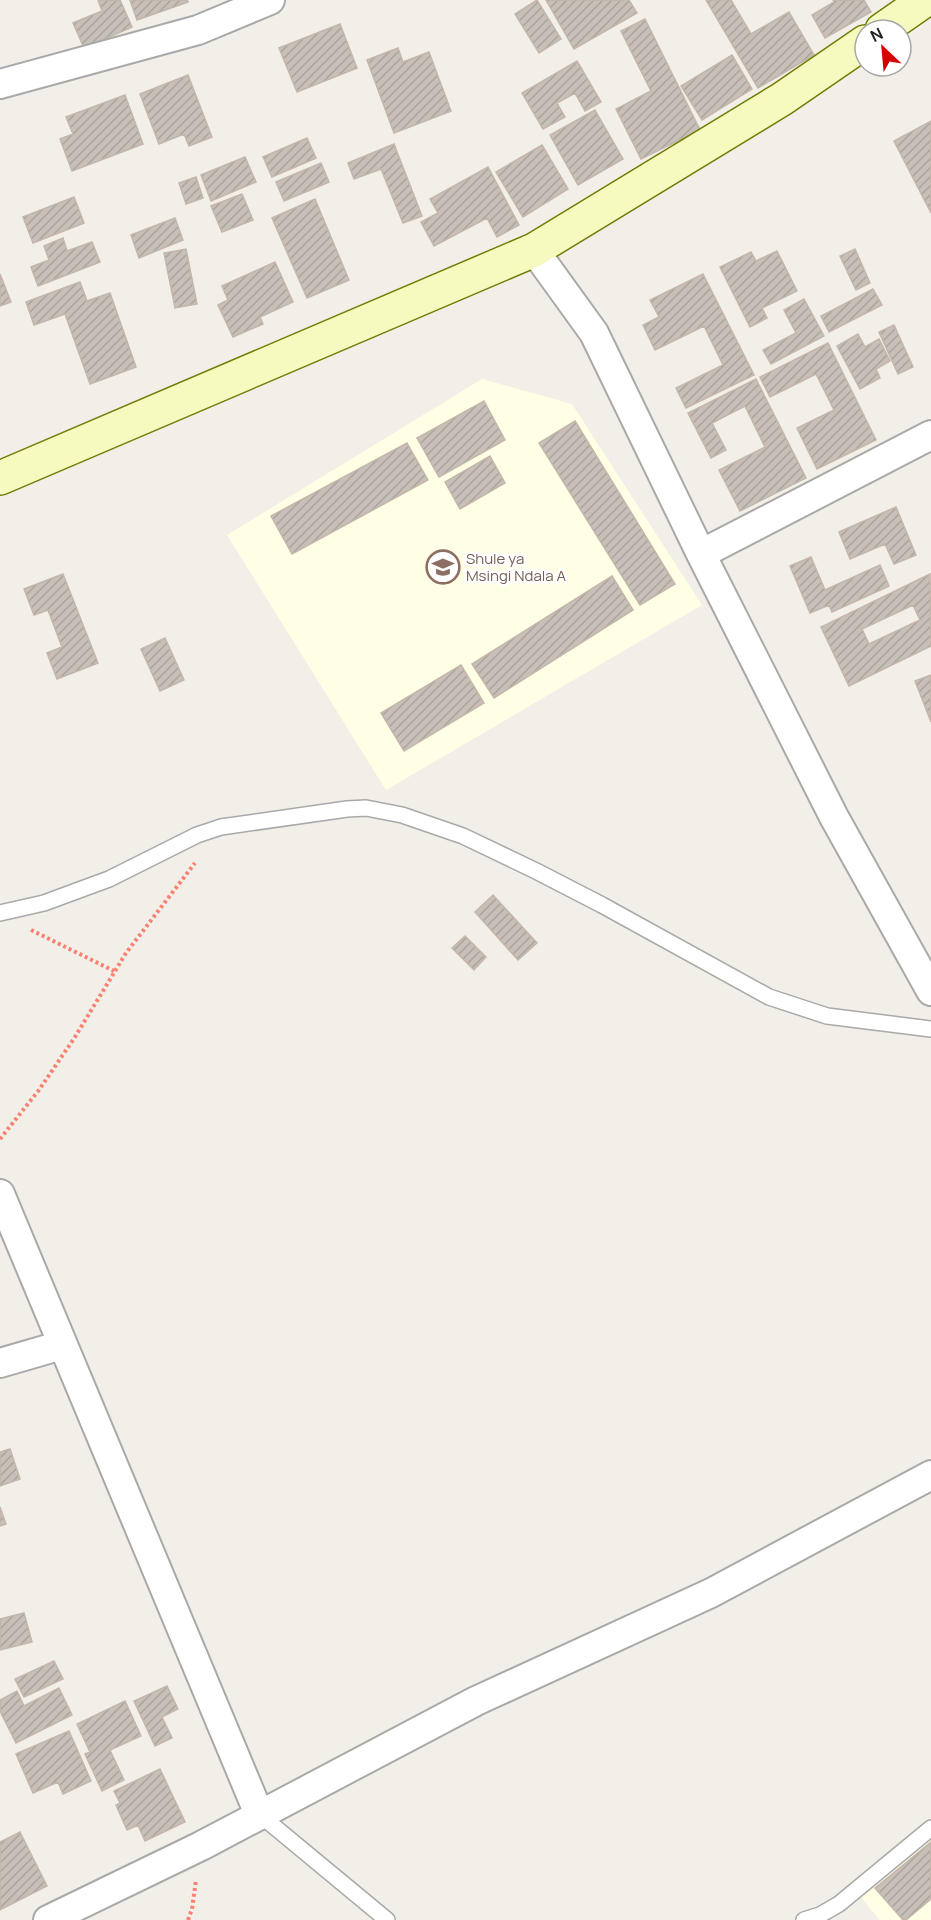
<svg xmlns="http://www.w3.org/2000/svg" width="931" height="1920" viewBox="0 0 931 1920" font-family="Manrope,sans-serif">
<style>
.education{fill:#ffffe5}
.building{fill:url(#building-hatch);stroke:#c4b6ab;stroke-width:1.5;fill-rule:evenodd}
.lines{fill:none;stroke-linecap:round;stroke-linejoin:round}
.lane-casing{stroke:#a9a9a9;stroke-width:18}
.street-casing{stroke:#a9a9a9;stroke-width:32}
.secondary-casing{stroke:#707d05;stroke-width:36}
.path{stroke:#fa8072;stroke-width:4;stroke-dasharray:3 3;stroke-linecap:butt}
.lane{stroke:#fff;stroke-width:15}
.street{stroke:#fff;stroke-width:28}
.secondary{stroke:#f7fabf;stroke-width:33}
.labels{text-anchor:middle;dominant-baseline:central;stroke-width:5;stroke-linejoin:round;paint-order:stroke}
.education-label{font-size:15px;fill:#785e54;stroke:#fff;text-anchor:start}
</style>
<defs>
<pattern id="building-hatch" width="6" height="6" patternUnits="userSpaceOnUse" patternTransform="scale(1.5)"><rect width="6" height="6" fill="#c7bfb8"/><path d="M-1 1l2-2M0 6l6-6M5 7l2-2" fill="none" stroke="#aba49e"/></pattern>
</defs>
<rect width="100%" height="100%" fill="#f2efe9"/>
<!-- education -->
<path class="education" d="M482,379l90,25 130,201 -316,185 -159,-255z
M931,1834v86h-51l-22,-26z"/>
<!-- building -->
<path class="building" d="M98,0h22l12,27 -48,21 -11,-25 29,-12z
M130,0h57l1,2 -51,18z
M537,0l24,39 -22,14 -24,-39z
M546,0h83l8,13 -63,36z
M706,0h25l20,34 38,-22 25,43 -56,33z
M833,0h31l7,12 -46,26 -13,-23 22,-13z
M645,19l55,111 -59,29 -25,-50 35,-18 -30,-60z
M340,24l17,44 -60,24 -18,-44z
M398,48l5,14 26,-10 22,59 -57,22 -27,-73z
M732,55l20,34 -50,31 -21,-34z
M577,61l24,41 -16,9 -10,-18 -18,10 8,14 -22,12 -21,-36z
M188,75l24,62 -23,9 -5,-12 -25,10 -19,-50z
M125,95l18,49 -71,27 -12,-32 13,-5 -7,-17z
M595,110l28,49 -45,26 -28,-50z
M931,121v92l-37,-72z
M307,138l9,20 -44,19 -9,-20z
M394,144l28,72 -19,7 -22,-54 -27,10 -6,-16z
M542,145l26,44 -45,28 -27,-45z
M245,157l11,25 -45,19 -10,-26z
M321,163l8,19 -45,19 -8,-19z
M488,167l31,58 -22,12 -10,-19 -53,28 -13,-24 17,-9 -8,-14z
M196,177l7,21 -17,6 -7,-21z
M242,194l11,26 -31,12 -11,-26z
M74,197l10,26 -51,20 -10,-26z
M315,199l34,81 -42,18 -35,-80z
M175,218l8,22 -44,18 -8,-23z
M63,238l4,13 25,-9 8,20 -62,24 -7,-19 18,-7 -5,-14z
M186,249l11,55 -22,4 -11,-55z
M855,249l15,34 -14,7 -16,-34z
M777,251l20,40 -35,17 5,10 -17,9 -30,-60 31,-15 5,9z
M275,262l18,40 -33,15 3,7 -30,13 -15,-32 10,-5 -6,-14z
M0,274l11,28 -11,4z
M703,274l51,101 -68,33 -10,-20 47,-23 -19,-39 -49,24 -12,-25 16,-8 -9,-17z
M80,282l7,19 23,-8 26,74 -46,17 -25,-70 -31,11 -8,-23z
M873,289l9,16 -53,27 -8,-16z
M804,299l20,37 -53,28 -8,-14 33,-17 -12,-23z
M894,325l19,42 -15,7 -19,-42z
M858,334l7,13 14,-8 11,22 -14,8 4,9 -20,11 -23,-43z
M828,343l48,97 -59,29 -20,-41 37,-18 -18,-36 -46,23 -10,-20z
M756,379l50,99 -66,33 -21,-41 46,-23 -20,-41 -33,17 14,27 -15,8 -23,-45z
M484,401l21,39 -66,37 -22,-39z
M575,421l100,163 -35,21 -101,-162z
M407,443l21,37 -136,74 -21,-38z
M490,456l15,27 -45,26 -15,-27z
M896,507l20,48 -22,9 -9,-20 -35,15 -11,-27z
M811,557l14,33 55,-25 9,21 -57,26 -3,-7 -19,8 -20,-47z
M63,574l35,89 -41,16 -10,-26 15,-6 -14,-37 -14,5 -10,-26z
M930,574l1,72 -82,40 -28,-59zM913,605l7,15 -51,24 -7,-15z
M612,576l21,34 -139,88 -22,-34z
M165,638l19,42 -24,11 -19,-42z
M461,665l23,38 -80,48 -23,-38z
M931,675v47l-16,-41z
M493,895l44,48 -19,17 -43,-48z
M465,936l21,21 -12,13 -22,-22z
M10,1449l10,30 -20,7v-34z
M0,1507l6,17 -6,2z
M24,1613l8,29 -32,8v-31z
M54,1661l9,18 -39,18 -9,-18z
M167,1686l11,23 -16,8 10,21 -17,8 -21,-45z
M59,1688l13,27 -56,28 -16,-32v-11l17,-9 7,15z
M125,1701l16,35 -31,14 14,30 -22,11 -17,-37 5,-2 -13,-28z
M69,1731l22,50 -28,13 -5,-12 -25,11 -17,-39z
M160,1769l25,53 -40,19 -7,-16 -11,5 -11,-25 4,-2 -6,-12z
M20,1832l27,54 -47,24v-68z
M931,1842v57l-25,21h-3l-28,-32z"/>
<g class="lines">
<!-- lane casing -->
<g class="lane-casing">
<path id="lane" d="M0,913l44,-10 65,-24 88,-44 24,-8 126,-18 19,-1 36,7 61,21 73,35 66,34 167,92 58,19 104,13
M259,1814l128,106
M804,1920l16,-5 19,-11 92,-76"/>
</g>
<!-- street casing -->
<g class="street-casing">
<path id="street" d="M0,84l198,-54 72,-30
M534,250l60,83 107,221 133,263 97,174
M701,554l230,-119
M0,1194l259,620
M0,1363l62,-18
M48,1920l153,-74 275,-145 235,-108 220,-118"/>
</g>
<!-- secondary casing -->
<g class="secondary-casing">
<path id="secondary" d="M882,30l43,-30
M0,478l534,-228 248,-151 83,-57"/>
</g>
<!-- path -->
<path class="path" d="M31,930l83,41
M0,1139l39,-49 36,-53 51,-84 69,-90
M188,1920l4,-11 4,-29"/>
<!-- lane -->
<use href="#lane" class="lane"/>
<!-- street -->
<use href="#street" class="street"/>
<!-- secondary -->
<use href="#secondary" class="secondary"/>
</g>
<!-- icons -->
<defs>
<g id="school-ring" transform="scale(1.725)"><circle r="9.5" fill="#fff" stroke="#8d6e63" stroke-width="1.5"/><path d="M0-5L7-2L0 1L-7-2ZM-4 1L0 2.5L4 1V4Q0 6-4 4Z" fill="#8d6e63"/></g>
</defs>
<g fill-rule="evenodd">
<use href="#school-ring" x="443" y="567"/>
</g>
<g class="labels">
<!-- education labels -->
<g class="education-label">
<text x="466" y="558">Shule ya<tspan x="466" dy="17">Msingi Ndala A</tspan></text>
</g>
</g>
<!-- north arrow -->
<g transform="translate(883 48) rotate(334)"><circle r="28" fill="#ffffff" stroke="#a7a7a7" stroke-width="1.5"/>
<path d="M0-4.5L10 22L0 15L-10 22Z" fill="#d40000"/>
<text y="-9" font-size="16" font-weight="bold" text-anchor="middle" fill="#222222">N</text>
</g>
</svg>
